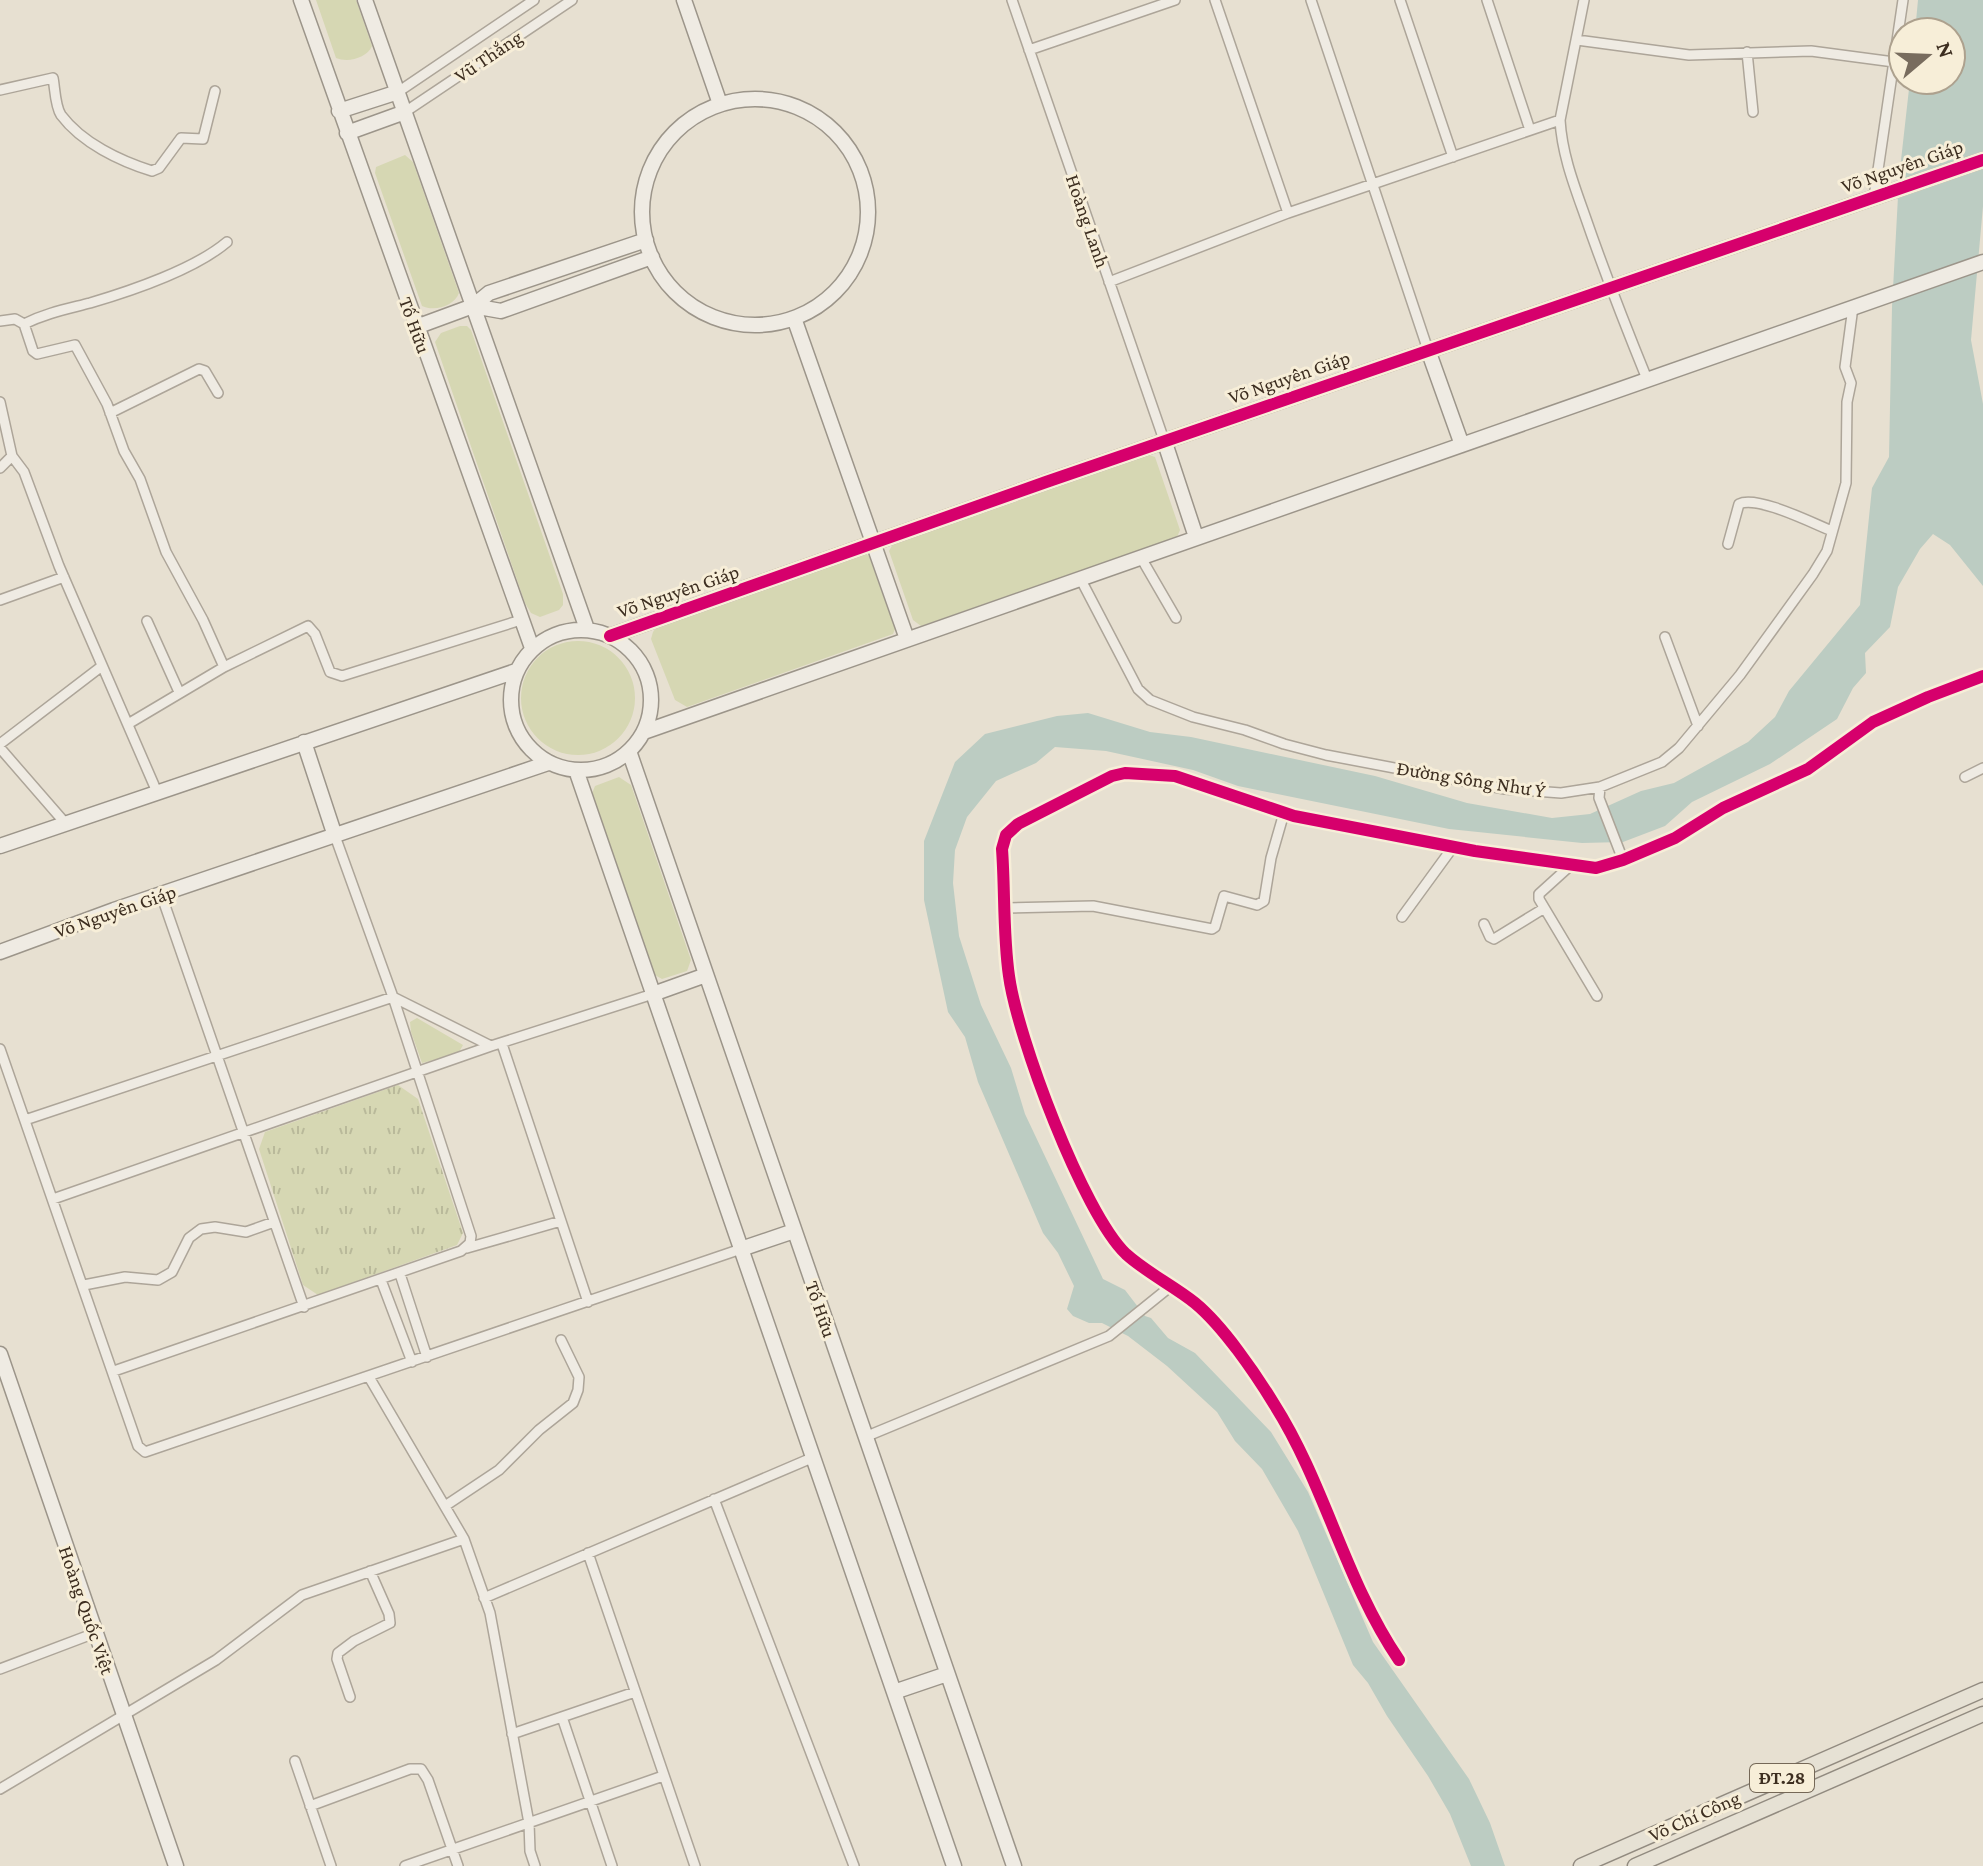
<svg xmlns="http://www.w3.org/2000/svg" width="1983" height="1866" viewBox="0 0 1983 1866" font-family="'Crimson Pro',serif">
<style>
.grass{fill:#d6d7b3}
.park{fill:url(#park-tufts)}
.water{fill:#bcccc2}
.lines{fill:none;stroke-linecap:round;stroke-linejoin:round}
.street-casing{stroke:#ada599;stroke-width:12}
.secondary-casing{stroke:#9c958a;stroke-width:17}
.primary-casing{stroke:#928b80;stroke-width:17}
.street{stroke:#efebe3;stroke-width:9}
.secondary{stroke:#efebe3;stroke-width:14}
.primary{stroke:#e6e1d4;stroke-width:14}
.cycleway-casing{stroke:#f7eed8;stroke-width:17}
.cycleway{stroke:#d6006c;stroke-width:12}
.labels{text-anchor:middle;dominant-baseline:central;stroke-width:6;stroke-linejoin:round;paint-order:stroke}
.shield{fill:#f7eed8;stroke:#756857;stroke-width:2}
.shield-label{font-size:18px;font-weight:bold;fill:#3d2e20}
.street-label{font-size:20px;fill:#3d2e20;stroke:#f7eed8}
</style>
<defs>
<pattern id="park-tufts" width="24" height="20" patternUnits="userSpaceOnUse" patternTransform="scale(2)"><rect width="24" height="20" fill="#d6d7b3"/><path d="M3 7l-1-3M5 7V3M7 7l1-3M15 17l-1-3M17 17v-4M19 17l1-3" fill="none" stroke="#b9b99a"/></pattern>
</defs>
<rect width="100%" height="100%" fill="#e7e0d1"/>
<!-- grass -->
<path class="grass" d="M316,0h40l16,46c-5,12 -24,17 -36,12z
M405,155l8,7 46,131c-5,13 -24,19 -37,13l-47,-133 1,-6z
M460,326h7l4,4 92,264v11l-4,5 -19,7 -9,-4 -6,-10 -90,-261 6,-9z
M1146,454l9,3 25,73 -3,7 -256,89 -8,-6 -24,-69 5,-9z
M864,553l5,3 26,73 -2,5 -206,73 -12,-7 -24,-61 2,-7 7,-10z
M521 698a57 57 0 1 1 114 0a57 57 0 1 1-114 0Z
M619,777l12,8 60,175 -4,11 -25,8 -9,-5 -62,-178 4,-10z
M417,1018l46,27 -5,9 -36,9 -11,-31 -1,-10z"/>
<!-- park -->
<path class="park" d="M398,1085l20,14 45,134 -6,12 -139,50 -15,-10 -44,-136 6,-17z"/>
<!-- water -->
<path class="water" d="M1918,0h65v206l-12,134 12,64v182l-33,-41 -17,-11 -13,15 -22,38 -8,40 -25,26 1,20 -13,15 -16,31 -67,45 -78,38 -27,24 -42,16 -41,1 -133,-14 -211,-43 -45,-16 -87,-19 -51,-4 -19,16 -40,18 -29,36 -12,33 -2,33 6,53 22,69 30,63 14,46 78,165 22,11 20,26 6,2 17,20 27,15 76,79 37,60 65,150 96,137 21,44 15,43h-34l-21,-52 -22,-38 -41,-60 -19,-33 -15,-18 -55,-134 -36,-62 -27,-28 -18,-29 -50,-46 -39,-30 -26,-13h-13l-16,-7 -6,-7 7,-23 -16,-33 -15,-20 -65,-151 -13,-45 -17,-25 -24,-112v-59l31,-79 30,-28 72,-18 31,-3 62,19 41,5 184,39 92,27 85,15 38,-4 51,-23 33,-8 74,-41 27,-25 14,-26 71,-86 12,-117 17,-31 3,-150 7,-129 11,-98h41v-48h-36z"/>
<g class="lines">
<!-- street casing -->
<g class="street-casing">
<path id="street" d="M1012,0l153,443
M1215,0l73,213
M1311,0l117,350
M1400,0l53,157
M1487,0l43,130
M1584,0l-24,120c2,34 14,65 25,96 19,55 40,109 62,163
M1577,40l112,15 122,-4 83,11
M1029,50l146,-50
M1747,52l6,60
M0,90l53,-12c2,10 2,28 8,37 21,28 59,46 91,56l7,-3 22,-30 22,1 12,-48
M398,92l136,-92
M405,112l167,-112
M1874,197l29,-197
M1109,282l179,-69 272,-93
M0,321l15,-2 9,5
M0,402l12,54 12,16 35,94 98,226
M110,413l89,-44 6,2 13,22
M0,468l12,-12
M1728,544l11,-40c18,-9 73,19 93,27
M1140,556l36,62
M1080,578l58,111 12,11 43,17 52,13 39,14 42,11 179,34 56,4 39,-6 62,-25 17,-14 61,-73 73,-101 14,-23 19,-68 1,-81 4,-19 -6,-16 8,-60
M0,600l64,-23
M147,621l32,71
M1665,637l33,89
M224,667l-21,-47 -37,-68 -26,-73 -16,-28 -17,-47 -32,-59 -38,9 -4,-3 -9,-27c22,-11 43,-15 66,-21 41,-12 105,-34 137,-61
M128,724l96,-57 84,-41 7,8 15,38 12,4 179,-56
M0,744l102,-78
M0,748l66,76
M1965,777l18,-9
M1600,787l-1,11 24,62
M1571,865l-32,29v5l58,97
M161,894l143,413
M1006,908l87,-2 119,23 3,-2 9,-31 33,9 7,-4 7,-43 13,-45
M1402,917l51,-70
M1484,924l6,13 4,2 49,-30
M502,1044l86,258
M0,1049l138,397 7,6 596,-203
M25,1120l368,-123 98,49 162,-52
M53,1199l438,-153
M467,1248l94,-27
M400,1274l27,83
M381,1280l31,82
M84,1285l41,-8 33,3 14,-8 17,-34 12,-9 14,-2 31,5 28,-10
M114,1371l347,-120 9,-8 1,-7 -78,-239 -58,-161
M369,1377l95,162 26,74 39,210 1,28 5,15
M865,1437l244,-101 62,-50
M714,1499l140,367
M445,1506l54,-36 40,-40 34,-27 5,-13 1,-13 -18,-37
M588,1553l107,313
M484,1598l330,-141
M1399,1660c-54,-79 -74,-176 -125,-256 -19,-31 -51,-78 -79,-101 -21,-17 -48,-30 -69,-49 -43,-41 -109,-218 -117,-278 -6,-41 -4,-86 -7,-127l4,-14 12,-11 94,-48 13,-3 50,3 119,40 181,35 121,17 27,-8 52,-22 48,-30 85,-39 65,-47 55,-25 55,-21
M0,1669l95,-36
M350,1697l-13,-38 1,-6 16,-12 36,-18 -1,-9 -19,-43
M562,1717l50,149
M512,1734l123,-42
M295,1761l36,105
M0,1789l216,-129 86,-65 162,-56
M310,1806l100,-37h11l7,11 30,86
M405,1866l258,-90"/>
</g>
<!-- secondary casing -->
<g class="secondary-casing">
<path id="secondary" d="M301,0l231,648
M365,0l222,629
M684,0l36,104
M642 212a113 113 0 1 1 226 0a113 113 0 1 1-226 0Z
M339,111l59,-19
M347,133l58,-21
M473,306l28,5 151,-54
M794,318l113,321
M416,327l57,-21 16,-13 157,-53
M1428,350l34,95
M1165,443l31,94
M511 700a70 70 0 1 1 140 0a70 70 0 1 1-140 0Z
M610,636l436,-154 937,-322
M644,732l1339,-470
M304,742l31,94
M629,751l385,1115
M576,770l378,1096
M0,846l516,-175
M0,952l114,-42 434,-147
M653,994l53,-19
M741,1249l53,-18
M0,1354l176,512
M894,1692l53,-18"/>
</g>
<!-- primary casing -->
<g class="primary-casing">
<path id="primary" d="M1581,1866l402,-176
M1635,1866l348,-152"/>
</g>
<!-- street -->
<use href="#street" class="street"/>
<!-- secondary -->
<use href="#secondary" class="secondary"/>
<!-- primary -->
<use href="#primary" class="primary"/>
<!-- cycleway casing -->
<g class="cycleway-casing">
<path id="cycleway" d="M610,636l436,-154 937,-322
M1399,1660c-54,-79 -74,-176 -125,-256 -19,-31 -51,-78 -79,-101 -21,-17 -48,-30 -69,-49 -43,-41 -109,-218 -117,-278 -6,-41 -4,-86 -7,-127l4,-14 12,-11 94,-48 13,-3 50,3 119,40 181,35 121,17 27,-8 52,-22 48,-30 85,-39 65,-47 55,-25 55,-21"/>
</g>
<!-- cycleway -->
<use href="#cycleway" class="cycleway"/>
</g>
<g class="labels">
<!-- shield labels -->
<rect class="shield" x="1750" y="1764" width="64" height="28" rx="6"/>
<g class="shield-label">
<text x="1782" y="1778">ĐT.28</text>
</g>
<!-- street labels -->
<g class="street-label">
<text transform="translate(488 56) rotate(-34)">Vũ Thắng</text>
<text transform="translate(1902 166) rotate(-19)">Võ Nguyên Giáp</text>
<text transform="translate(1088 221) rotate(71)">Hoàng Lanh</text>
<text transform="translate(415 325) rotate(70)">Tố Hữu</text>
<text transform="translate(1289 377) rotate(-19)">Võ Nguyên Giáp</text>
<text transform="translate(678 591) rotate(-19)">Võ Nguyên Giáp</text>
<text transform="translate(1471 779) rotate(9)">Đường Sông Như Ý</text>
<text transform="translate(115 911) rotate(-19)">Võ Nguyên Giáp</text>
<text transform="translate(821 1309) rotate(71)">Tố Hữu</text>
<text transform="translate(87 1610) rotate(71)">Hoàng Quốc Việt</text>
<text transform="translate(1694 1816) rotate(-24)">Võ Chí Công</text>
</g>
</g>
<!-- north arrow -->
<g transform="translate(1927 56) rotate(71)"><circle r="38" fill="#f7eed8" stroke="#ada18e" stroke-width="2"/>
<path d="M0-6L14 30L0 20L-14 30Z" fill="#786c5e"/>
<text y="-12" font-size="22" font-weight="bold" text-anchor="middle" fill="#3d2e20">N</text>
</g>
</svg>
